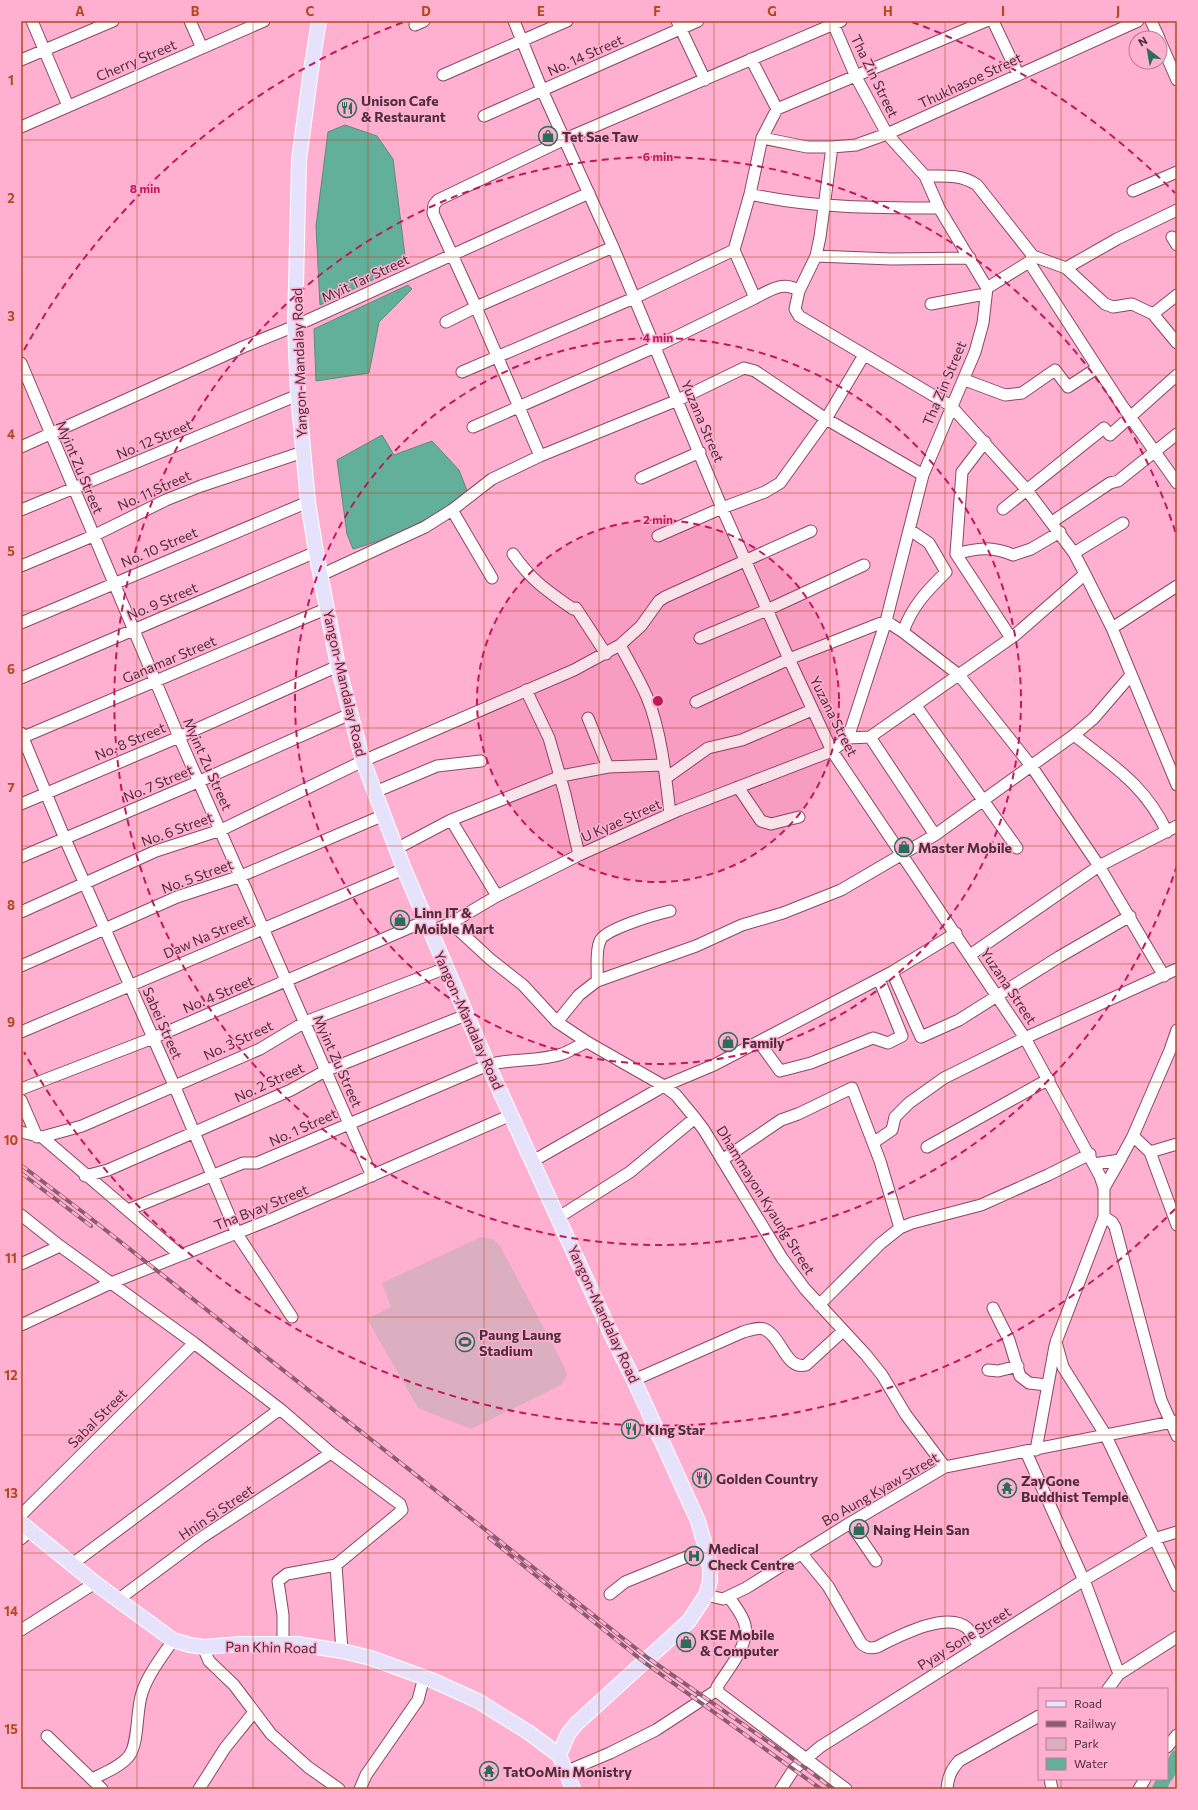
<svg xmlns="http://www.w3.org/2000/svg" width="1198" height="1810" viewBox="0 0 1198 1810" font-family="Commissioner,sans-serif">
<style>
.green{fill:#dbaec0}
.water{fill:#62b09a;stroke:#5c897e}
.lines{fill:none;stroke-linecap:round;stroke-linejoin:round}
.river{stroke:#62b09a;stroke-width:14}
.minor-casing{stroke:#8b4665;stroke-width:13}
.major-casing{stroke:#fff;stroke-width:16}
.minor{stroke:#fff;stroke-width:11}
.major{stroke:#e6e2fb;stroke-width:14}
.rail-casing{stroke:#8d5c71;stroke-width:4}
.rail{stroke:#ffb0d0;stroke-width:2.5;stroke-dasharray:8;stroke-linecap:butt}
.grid{fill:none;stroke:#b24a1d;stroke-width:1;stroke-opacity:0.55}
.ring{fill:none;stroke:#c2185b;stroke-width:2;stroke-dasharray:7 5}
.labels{text-anchor:middle;dominant-baseline:central;stroke-width:3;stroke-linejoin:round;paint-order:stroke}
.street-label{font-size:14px;fill:#4e2e3c;stroke:#ffb0d0}
.poi-label{font-size:14px;font-weight:bold;fill:#4e2e3c;stroke:#ffb0d0;text-anchor:start}
.centre{fill:#c2185b;stroke:#ffb0d0;stroke-width:2}
.ring-label{font-size:12px;text-anchor:middle;font-weight:bold;fill:#c2185b;stroke:#ffb0d0;stroke-width:3;stroke-linejoin:round;paint-order:stroke}
.neatline{fill:none;stroke:#b24a1d;stroke-width:1.5}
.grid-label{font-size:13px;text-anchor:middle;font-weight:bold;fill:#b24a1d}
</style>
<rect width="100%" height="100%" fill="#ffb0d0"/>
<!-- green -->
<path class="green" d="M481,1237l12,2 7,7 63,118 4,11 -6,10 -90,44 -53,-21 -51,-89 24,-12 -9,-24z"/>
<!-- water -->
<path class="water" d="M345,125l32,11 16,23 13,105 -86,41 -4,-79 12,-94z
M408,285l4,4 -33,33 -10,51 -53,8 -2,-52z
M382,435l12,20 38,-14 27,29 9,23c-34,24 -74,45 -115,56l-6,-15 -10,-74z"/>
<g class="lines">
<!-- river -->
<path class="river" d="M1167,1775l10,-18
M1159,1789l5,-10"/>
<!-- minor casing -->
<g class="minor-casing">
<path id="minor" d="M32,21l36,85
M190,21l12,27
M514,21l28,69 71,157 109,261 67,151 43,92 193,287 75,138 4,12v29l-48,125 7,25 42,67 72,152
M677,21l28,59
M832,21l24,56 31,57 38,42 14,32 48,80 -4,35 -8,29 -52,123 -37,146 -38,117
M993,21l25,53
M1151,21l8,17
M415,25l9,-4
M1160,41l17,39
M21,60l92,-39
M443,75l124,-54
M777,109l209,-88
M484,116l214,-95
M21,127l243,-106
M762,138l45,9h25l24,-2 31,-11 251,-113
M925,176c18,0 36,-2 52,9l56,71 33,12 39,36 8,3 19,-3 21,10
M1133,191l44,-19
M750,194c62,14 126,14 189,14
M1172,237l5,8
M734,250l21,48c15,-8 29,-18 44,-7l-4,18 4,7 152,90 75,83 48,64 11,21 27,54 65,157
M816,256l75,3 79,-1
M1029,262l92,142 56,79
M1066,268l51,-29 60,-29
M987,288l42,-26 4,-6
M799,291l17,-35 4,-19 12,-90
M1177,295l-24,19 24,29
M931,304l54,-10
M446,322l30,-15 137,-60
M21,363l158,374 193,439
M462,372l172,-74 100,-48 16,-56 12,-56 15,-29 -26,-50
M965,380l40,15 17,-2 33,-23 13,17 29,-19
M473,427l182,-80 100,-49
M985,442l-23,30 -6,82 55,84
M21,447l222,-100 52,-21 294,-133
M540,456l-64,-149 -43,-94 1,-8 4,-5 127,-61 276,-118
M641,478l59,-26
M1003,509l101,-81 6,7 67,-60
M21,510l277,-115
M452,510l40,68
M1052,522l58,-39 8,-2 59,-47
M910,530l19,13 17,29c-19,19 -34,34 -43,60l56,43 73,92 67,99 65,110
M658,536l64,-28 43,-16 15,-9 46,-64 38,-64
M1074,553l49,-30
M513,554c19,27 33,36 60,55l3,-1 30,46
M956,554c21,-6 36,-8 57,1l18,-6 29,-17
M21,566l72,-30 73,-36 35,-14 102,-34
M321,575l104,-48 27,-17 40,-31 48,-23 138,-56 66,-32 11,3 71,48 97,56
M21,623l287,-121
M1112,628l65,-42
M700,638l67,-28 97,-45
M620,645c9,17 19,34 27,52 14,33 19,81 23,117
M21,678l295,-126
M526,690l23,48 16,56 14,61
M696,702l93,-43 97,-38 17,11
M916,706l101,142
M588,718l20,49
M21,733l44,106 109,246 63,149 55,83
M1074,735c39,31 71,50 93,97
M870,737l65,98
M21,738l307,-130
M666,778l42,-30 34,-8 70,-30
M738,787l23,34 10,3 28,-7
M375,792l62,-26 44,-5
M21,804l158,-67 159,-71
M451,820l46,76
M396,849l55,-29 110,-44 47,-9 55,-2
M21,857l179,-76 150,-67
M21,912l135,-61 65,-21 142,-69 211,-91 46,-25 21,-19 18,-25 6,-4 146,-66
M451,923l39,36 33,26 34,37 30,20 77,44 12,9 19,23
M430,932l21,-9 46,-27 82,-41 100,-45 153,-59 16,-13 22,-1 144,-101 71,-62
M970,955l129,-89 78,-40
M21,966l156,-69 64,-21 143,-61
M892,972l29,65 38,-17 100,-63 71,-41
M597,981c1,-12 -2,-29 3,-40 4,-12 57,-27 70,-30
M557,1022l22,-27 18,-14 99,-35 46,-21 41,-12 58,-23 94,-55 139,-100 20,-17 37,-43
M21,1032l383,-163
M759,1042l21,29 31,-8 62,-25 15,5 14,-7 -23,-57
M1171,1047l6,-17
M21,1089l132,-51 272,-117
M21,1100l16,37
M21,1132l21,5 138,118
M1133,1136l38,-88 6,-7
M42,1137l40,-11 178,-77 45,-27 141,-54
M873,1143l19,-13 3,-13 14,-14 35,-25 81,-40 152,-69
M927,1147l122,-68
M1150,1152l27,-8
M722,1160l59,-40 17,-6 54,-26 28,73 20,67
M533,1161l131,-75 50,-21 178,-93 64,-39
M1094,1164l26,-4 13,-24 17,16 27,73
M85,1176l23,-6 183,-80 34,-19 141,-56
M1104,1188l16,-28
M128,1210l115,-47h14l231,-98c24,-7 50,-3 74,-11 8,-3 16,-8 25,-12
M21,1215l39,31 134,97 86,66 51,44 69,51 2,6 -3,3 -63,52 6,86
M559,1217l71,-45 65,-54 9,12 78,128 23,31 61,66 16,20 24,40 39,52
M1104,1217l8,5 3,5 46,173 16,36
M21,1264l39,-18
M819,1305l61,-61 20,-16 12,-5 69,-18 67,-30 42,-21
M993,1308l16,32 11,36 9,7 18,2
M21,1325l90,-42 161,-64 239,-104
M988,1370l10,1 20,-5
M634,1380l109,-48c7,-2 15,-5 21,-3 18,7 21,41 42,36l37,-34
M1036,1450l19,-104
M1026,1452l60,133 33,89
M21,1515l173,-172
M850,1523l26,38
M21,1539l9,-8
M801,1553l27,33 33,57c5,5 9,6 16,4 20,-10 70,-37 90,-19 5,4 8,13 12,18
M71,1565l209,-156
M610,1594l15,-12 81,-33
M706,1595l17,4 23,-11 104,-65 95,-56 232,-46
M729,1597c5,8 14,18 16,28 4,22 -18,45 -28,62l2,6 127,96
M119,1599l82,-61 130,-85
M21,1630l74,-47
M283,1644v-29l-5,-34 9,-7 49,-9
M203,1647l6,14 25,24 37,49 37,33 31,22
M1108,1689l11,-15 58,-37
M47,1736l55,53
M1167,1747l10,-12
M565,1772l45,-19 46,-23 61,-40
M92,1779c12,-6 28,-12 37,-23 10,-13 7,-46 13,-63 6,-19 20,-36 31,-53
M1050,1779l2,10
M199,1789l26,-41 29,-36
M360,1789l6,-14 52,-75 6,-23
M781,1789l13,-20 26,-22 264,-167 70,-41 23,-7
M947,1789c1,-12 4,-19 12,-28l80,-45
M1139,1789l6,-10"/>
</g>
<!-- major casing -->
<g class="major-casing">
<path id="major" d="M319,21l-8,49 -12,90 -4,166 3,69 10,107 8,50 22,114 25,95 41,108 84,196 125,273 21,42 64,141 8,28 4,18v14l-4,14 -17,26 -113,103 -8,10 -9,21 14,34
M21,1523l74,60 78,57 17,5 14,2 36,-3h57l45,7 29,7 63,23 44,20 50,31 31,23"/>
</g>
<!-- minor -->
<use href="#minor" class="minor"/>
<!-- major -->
<use href="#major" class="major"/>
<!-- rail casing -->
<g class="rail-casing">
<path id="rail" d="M21,1165l63,48 564,445 152,106 33,25
M21,1173l70,53
M489,1538l155,124 177,127"/>
</g>
<!-- rail -->
<use href="#rail" class="rail"/>
</g>
<!-- grid -->
<path class="grid" d="M137,21v1768M253,21v1768M368,21v1768M484,21v1768M599,21v1768M714,21v1768M830,21v1768M945,21v1768M1061,21v1668M21,140h1156M21,257h1156M21,375h1156M21,493h1156M21,611h1156M21,728h1156M21,846h1156M21,964h1156M21,1082h1156M21,1199h1156M21,1317h1156M21,1435h1156M21,1553h1156M21,1670h1156M1061,1779v10"/>
<!-- distance rings -->
<circle cx="658" cy="701" r="181" fill="#c2185b" fill-opacity=".12"/>
<g class="ring">
<circle cx="658" cy="701" r="181"/>
<circle cx="658" cy="701" r="363"/>
<path d="M1177 865A544 544 0 1 1 1177 537"/>
<path d="M1175 1209A725 725 0 0 1 24 1052M24 350A725 725 0 0 1 404 22M912 22A725 725 0 0 1 1175 193"/>
</g>
<!-- icons -->
<defs>
<g id="restaurant-ring" transform="scale(1)"><circle r="9.5" fill="#ffb0d0" stroke="#2b6c5a" stroke-width="1.5"/><path d="M-5-6h1v4h1v-4h1v4h1v-4h1v5L-1.5 .5V6h-2V.5L-5-1ZM5-6V6H3V1.5H1.5Q1.5-4 5-6Z" fill="#2b6c5a"/></g>
<g id="shop-ring" transform="scale(1)"><circle r="9.5" fill="#ffb0d0" stroke="#2b6c5a" stroke-width="1.5"/><path d="M-5-2.5h2.3a2.7 3.5 0 0 1 5.4 0H5L5.5 6h-11ZM-1.5-2.5h3a1.5 2.3 0 0 0-3 0Z" fill="#2b6c5a"/></g>
<g id="stadium-ring" transform="scale(1)"><circle r="9.5" fill="#ffb0d0" stroke="#2b6c5a" stroke-width="1.5"/><path d="M0-5a6.5 5 0 1 0 0 10a6.5 5 0 1 0 0-10ZM-3.5-1.8h7v3.6h-7Z" fill="#2b6c5a"/></g>
<g id="temple-ring" transform="scale(1)"><circle r="9.5" fill="#ffb0d0" stroke="#2b6c5a" stroke-width="1.5"/><path d="M0-6L5-2H3V0L6.5 2.5H4V6H1.5V3h-3V6H-4V2.5H-6.5L-3 0V-2H-5Z" fill="#2b6c5a"/></g>
<g id="hospital-ring" transform="scale(1)"><circle r="9.5" fill="#ffb0d0" stroke="#2b6c5a" stroke-width="1.5"/><path d="M-5-5h3v3.5h4V-5h3V5h-3V1.5h-4V5h-3Z" fill="#2b6c5a"/></g>
</defs>
<g fill-rule="evenodd">
<use href="#restaurant-ring" x="347" y="108"/>
<use href="#shop-ring" x="548" y="136"/>
<use href="#shop-ring" x="904" y="847"/>
<use href="#shop-ring" x="400" y="920"/>
<use href="#shop-ring" x="728" y="1042"/>
<use href="#stadium-ring" x="465" y="1342"/>
<use href="#restaurant-ring" x="631" y="1429"/>
<use href="#restaurant-ring" x="702" y="1478"/>
<use href="#temple-ring" x="1007" y="1488"/>
<use href="#shop-ring" x="859" y="1529"/>
<use href="#hospital-ring" x="694" y="1556"/>
<use href="#shop-ring" x="686" y="1642"/>
<use href="#temple-ring" x="489" y="1771"/>
</g>
<g class="labels">
<!-- street labels -->
<g class="street-label">
<text transform="translate(585 55) rotate(-24)">No. 14 Street</text>
<text transform="translate(136 60) rotate(-23)">Cherry Street</text>
<text transform="translate(875 76) rotate(64)">Tha Zin Street</text>
<text transform="translate(970 80) rotate(-25)">Thukhasoe Street</text>
<text transform="translate(365 278) rotate(-25)">Myit Tar Street</text>
<text transform="translate(299 363) rotate(-92)">Yangon-Mandalay Road</text>
<text transform="translate(944 383) rotate(-67)">Tha Zin Street</text>
<text transform="translate(703 421) rotate(67)">Yuzana Street</text>
<text transform="translate(154 439) rotate(-23)">No. 12 Street</text>
<text transform="translate(80 467) rotate(67)">Myint Zu Street</text>
<text transform="translate(154 490) rotate(-24)">No. 11 Street</text>
<text transform="translate(159 547) rotate(-23)">No. 10 Street</text>
<text transform="translate(162 601) rotate(-23)">No. 9 Street</text>
<text transform="translate(169 659) rotate(-23)">Ganamar Street</text>
<text transform="translate(345 683) rotate(77)">Yangon-Mandalay Road</text>
<text transform="translate(834 716) rotate(63)">Yuzana Street</text>
<text transform="translate(130 741) rotate(-23)">No. 8 Street</text>
<text transform="translate(208 764) rotate(66)">Myint Zu Street</text>
<text transform="translate(158 783) rotate(-23)">No. 7 Street</text>
<text transform="translate(621 820) rotate(-24)">U Kyae Street</text>
<text transform="translate(177 829) rotate(-20)">No. 6 Street</text>
<text transform="translate(197 876) rotate(-20)">No. 5 Street</text>
<text transform="translate(206 936) rotate(-23)">Daw Na Street</text>
<text transform="translate(1009 986) rotate(56)">Yuzana Street</text>
<text transform="translate(218 994) rotate(-23)">No. 4 Street</text>
<text transform="translate(469 1020) rotate(66)">Yangon-Mandalay Road</text>
<text transform="translate(163 1023) rotate(66)">Sabei Street</text>
<text transform="translate(238 1040) rotate(-25)">No. 3 Street</text>
<text transform="translate(338 1061) rotate(66)">Myint Zu Street</text>
<text transform="translate(269 1082) rotate(-25)">No. 2 Street</text>
<text transform="translate(303 1127) rotate(-24)">No. 1 Street</text>
<text transform="translate(766 1200) rotate(58)">Dhammayon Kyaung Street</text>
<text transform="translate(261 1207) rotate(-22)">Tha Byay Street</text>
<text transform="translate(604 1314) rotate(65)">Yangon-Mandalay Road</text>
<text transform="translate(97 1418) rotate(-45)">Sabal Street</text>
<text transform="translate(880 1489) rotate(-30)">Bo Aung Kyaw Street</text>
<text transform="translate(216 1512) rotate(-34)">Hnin Si Street</text>
<text transform="translate(964 1638) rotate(-32)">Pyay Sone Street</text>
<text transform="translate(271 1647) rotate(1)">Pan Khin Road</text>
</g>
<!-- poi labels -->
<g class="poi-label">
<text x="361" y="100">Unison Cafe<tspan x="361" dy="16">&amp; Restaurant</tspan></text>
<text x="562" y="136">Tet Sae Taw</text>
<text x="918" y="847">Master Mobile</text>
<text x="414" y="912">Linn IT &amp;<tspan x="414" dy="16">Moible Mart</tspan></text>
<text x="742" y="1042">Family</text>
<text x="479" y="1334">Paung Laung<tspan x="479" dy="16">Stadium</tspan></text>
<text x="645" y="1429">KIng Star</text>
<text x="716" y="1478">Golden Country</text>
<text x="1021" y="1480">ZayGone<tspan x="1021" dy="16">Buddhist Temple</tspan></text>
<text x="873" y="1529">Naing Hein San</text>
<text x="708" y="1548">Medical<tspan x="708" dy="16">Check Centre</tspan></text>
<text x="700" y="1634">KSE Mobile<tspan x="700" dy="16">&amp; Computer</tspan></text>
<text x="503" y="1771">TatOoMin Monistry</text>
</g>
</g>
<circle cx="658" cy="701" r="6" class="centre"/>
<g class="ring-label">
<text x="658" y="161">6 min</text>
<text x="145" y="193">8 min</text>
<text x="658" y="342">4 min</text>
<text x="658" y="524">2 min</text>
</g>
<!-- border -->
<rect width="1198" height="1810" fill="none" stroke="#ffb0d0" stroke-width="44"/>
<!-- legend -->
<rect x="1038" y="1688" width="130" height="92" fill="#ffb0d0" stroke="#b87c95"/>
<rect x="1046" y="1701" width="20" height="6" fill="#e6e2fb" stroke="#b87c95"/>
<text x="1074" y="1708" font-size="12" fill="#4e2e3c">Road</text>
<rect x="1046" y="1721" width="20" height="6" fill="#8d5c71" stroke="#b87c95"/>
<text x="1074" y="1728" font-size="12" fill="#4e2e3c">Railway</text>
<rect x="1046" y="1738" width="20" height="12" fill="#dbaec0" stroke="#b87c95"/>
<text x="1074" y="1748" font-size="12" fill="#4e2e3c">Park</text>
<rect x="1046" y="1758" width="20" height="12" fill="#62b09a" stroke="#b87c95"/>
<text x="1074" y="1768" font-size="12" fill="#4e2e3c">Water</text>
<!-- north arrow -->
<g transform="translate(1148 50) rotate(329)"><circle r="19" fill="#ffb0d0" stroke="#b87c95"/>
<path d="M0-3L7 15L0 10L-7 15Z" fill="#2b6c5a"/>
<text y="-6" font-size="11" font-weight="bold" text-anchor="middle" fill="#4e2e3c">N</text>
</g>
<rect x="22" y="22" width="1154" height="1766" class="neatline"/>
<g class="grid-label">
<text x="80" y="16">A</text>
<text x="195" y="16">B</text>
<text x="310" y="16">C</text>
<text x="426" y="16">D</text>
<text x="541" y="16">E</text>
<text x="657" y="16">F</text>
<text x="772" y="16">G</text>
<text x="888" y="16">H</text>
<text x="1003" y="16">I</text>
<text x="1118" y="16">J</text>
<text x="11" y="85">1</text>
<text x="11" y="203">2</text>
<text x="11" y="321">3</text>
<text x="11" y="439">4</text>
<text x="11" y="556">5</text>
<text x="11" y="674">6</text>
<text x="11" y="792">7</text>
<text x="11" y="910">8</text>
<text x="11" y="1027">9</text>
<text x="11" y="1145">10</text>
<text x="11" y="1263">11</text>
<text x="11" y="1380">12</text>
<text x="11" y="1498">13</text>
<text x="11" y="1616">14</text>
<text x="11" y="1734">15</text>
</g>
</svg>
